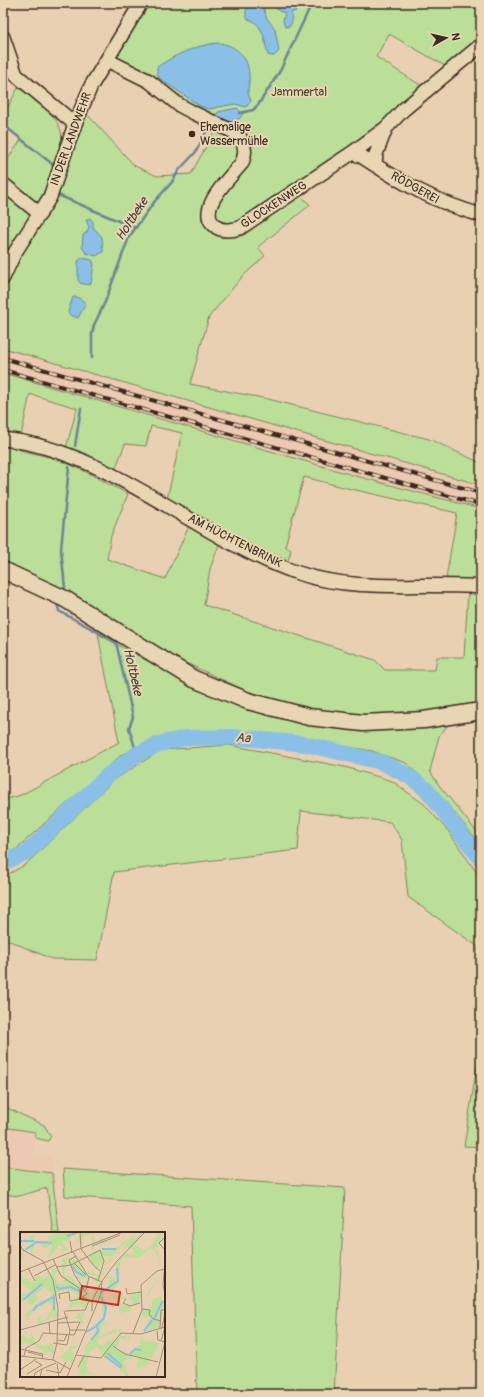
<svg xmlns="http://www.w3.org/2000/svg" width="484" height="1397" viewBox="0 0 484 1397" font-family="Pangolin,sans-serif">
<style>
.built{fill:#edc9b1}
.green{fill:#bbde98;stroke:#7b845b}
.water{fill:#8ac0e8;stroke:#6a8497}
.lines{fill:none;stroke-linecap:round;stroke-linejoin:round}
.stream{stroke:#6a8497;stroke-width:2.5}
.river{stroke:#8ac0e8;stroke-width:16}
.minor-casing{stroke:#3b2a1e;stroke-width:16}
.major-casing{stroke:#3b2a1e;stroke-width:19}
.minor{stroke:#e8d5b3;stroke-width:13}
.major{stroke:#e8d5b3;stroke-width:16}
.rail-casing{stroke:#3b2a1e;stroke-width:4}
.rail{stroke:#e8d5b3;stroke-width:2.5;stroke-dasharray:8;stroke-linecap:butt}
.poi-dot{fill:#3b2a1e;stroke:#e8d5b3;stroke-width:1.5}
.labels{text-anchor:middle;dominant-baseline:central;stroke-width:4;stroke-linejoin:round;paint-order:stroke}
.park-label{font-size:12px;fill:#4e4530;stroke:#e8d5b3}
.poi-label{font-size:12px;fill:#3b2a1e;stroke:#e8d5b3;text-anchor:start}
.street-label{font-size:12px;fill:#3b2a1e;stroke:#e8d5b3}
.water-label{font-size:13px;font-style:italic;fill:#47403c;stroke:#e8d5b3}
.inset-river{fill:none;stroke:#8ac0e8;stroke-width:2}
.inset-road{fill:none;stroke:#a48e77;stroke-width:1}
.view{fill:#d62828;fill-opacity:0.15;stroke:#d62828;stroke-width:2}
.inset-edge{fill:none;stroke:#3b2a1e;stroke-width:2}
</style>
<rect width="100%" height="100%" fill="#ead0b2"/>
<filter id="ink" filterUnits="userSpaceOnUse"><feTurbulence type="fractalNoise" baseFrequency=".025" numOctaves="2"/><feDisplacementMap in="SourceGraphic" scale="8" xChannelSelector="R" yChannelSelector="G"/><feConvolveMatrix kernelMatrix="1 2 1 2 8 2 1 2 1" color-interpolation-filters="sRGB"/></filter>
<g filter="url(#ink)">
<!-- built -->
<path class="built" d="M3,348l478,137v24l-125,-33 -353,-103z
M3,1127l33,5 -2,22 18,2v17l-49,-6z"/>
<!-- green -->
<path class="green" d="M127,3h354v34l-34,30 -58,-33 -13,23 46,29 -38,37 -19,11 -17,14 -48,47 10,10 -52,42 7,9 -23,21 -33,40 -19,67 78,15 161,40 52,24v22l-478,-137v-62l81,-175 51,55 22,10 34,-2 25,-46 -39,-31 -63,-37 24,-43z
M19,86c14,12 34,25 41,42 12,27 -42,110 -57,135v-97l18,-26 -18,-17v-7z
M3,373l353,103 125,33v74l-35,-5 11,-65 -110,-25 -43,-11 -19,69 6,4 -3,11 -51,-20 -70,-42 15,-66 -31,-7 -5,20 -21,-2 -10,26 -34,-17 -15,-5 11,-40 -47,-14 -9,42 -18,-3z
M4,446l53,13 25,11 46,24 -17,42 -4,23 58,20 24,-53 31,16 -10,27 -6,36 171,55 10,10h50l2,-13h27l4,-65 13,1v112l-37,7 -104,4 -67,-16 -26,-9 -74,-34 -170,-93z
M98,634l79,43 76,33 76,18 45,2 75,-6 -10,12 -9,35 8,13 43,53v8l-46,-56 -29,-26 -34,-12 -79,-14 -60,-7 -76,8 -36,17 -105,94 -13,6v-55l18,-5 98,-53z
M229,745l116,22 47,14 32,23 25,28 32,47v99l-4,-32 -69,-49 -6,-57 -12,-18 -89,-11 -3,39 -184,22 -17,88 -45,-1 -47,-20 -2,3v-65l22,-12 89,-85 47,-30z
M481,1041v106l-17,-1z
M3,1106l41,19 7,11 -3,5 -13,-3v-6l-32,-5z
M3,1167l49,6 7,60h-6l-6,-45 -28,8 -16,-2z
M63,1169l282,19 -11,206h-137l-6,-188 -126,-10z"/>
<!-- water -->
<path class="water" d="M253,3h5l5,3 3,11 9,12 4,22 -5,5 -6,-1c-3,-10 -3,-24 -12,-32 -6,-5 -11,-1 -10,-13z
M271,3h19l6,8 -5,2 1,8 -2,5 -5,1 -2,-6 2,-8 -6,-2z
M217,43c17,1 31,12 32,31 1,6 -1,12 -1,19 0,3 2,4 3,8l-5,6 -11,-3 -26,5 -9,-3 -41,-28 -2,-5v-6c20,-13 37,-21 60,-24z
M237,108l6,6 -4,5 -12,4 -13,-7 4,-4z
M90,218l3,4v5l9,10 1,15 -7,4 -10,-3 -4,-6 1,-12 4,-3 2,-5 -3,-7z
M82,258l10,2 2,4 -3,19 -2,2 -9,-2 -2,-3v-19z
M73,297h4l9,6 -8,15 -8,-3 -2,-3z"/>
<g class="lines">
<!-- stream -->
<path class="stream" d="M240,113l13,-3 5,-5 22,-34 32,-68
M6,127l45,36 3,4
M58,195l77,33
M92,358v-24l2,-9 11,-23 24,-65 26,-36 17,-19 7,-12 16,-17 14,-26
M75,446l6,-38
M65,588l-4,-39 8,-82
M57,603l2,8 57,31 17,75 -4,11 8,26"/>
<!-- river -->
<path class="river" d="M3,863l24,-11 80,-76 30,-22 25,-11 25,-5 47,-1 71,7 76,18 28,14 18,14 54,69"/>
<!-- minor casing -->
<g class="minor-casing">
<path id="minor" d="M3,37l13,38 59,49
M107,60l42,21 30,24 15,8 42,20c9,9 11,18 6,30 -11,13 -46,46 -28,62 7,7 16,6 26,3l112,-75 34,-25 17,-18 78,-65
M352,153l9,3c40,26 73,46 120,59
M375,165l1,-11 10,-26
M3,184l37,30
M3,278l11,-24 36,-57 25,-73 16,-38 50,-83
M3,439c107,11 195,100 295,134 60,20 122,9 183,14"/>
</g>
<!-- major casing -->
<g class="major-casing">
<path id="major" d="M3,570l62,29 129,80 54,22 61,16 54,6 61,-3 57,-9"/>
</g>
<!-- minor -->
<use href="#minor" class="minor"/>
<!-- major -->
<use href="#major" class="major"/>
<!-- rail casing -->
<g class="rail-casing">
<path id="rail" d="M3,358l478,135
M3,370l478,135"/>
</g>
<!-- rail -->
<use href="#rail" class="rail"/>
</g>
</g>
<!-- markers -->
<circle class="poi-dot" cx="192" cy="134" r="4"/>
<g class="labels">
<!-- park labels -->
<g class="park-label">
<text x="299" y="92">Jammertal</text>
</g>
<!-- poi labels -->
<g class="poi-label">
<text x="200" y="127">Ehemalige<tspan x="200" dy="14">Wassermühle</tspan></text>
</g>
<!-- street labels -->
<g class="street-label">
<text transform="translate(71 139) rotate(-70)">IN DER LANDWEHR</text>
<text transform="translate(415 188) rotate(29)">RÖDGEREI</text>
<text transform="translate(274 205) rotate(-33)">GLOCKENWEG</text>
<text transform="translate(235 541) rotate(27)">AM HÜCHTENBRINK</text>
</g>
<!-- water labels -->
<g class="water-label">
<text transform="translate(132 219) rotate(-57)">Holtbeke</text>
<text transform="translate(133 672) rotate(77)">Holtbeke</text>
<text transform="translate(243 738) rotate(4)">Aa</text>
</g>
</g>
<!-- overview -->
<g transform="translate(20 1232)">
<rect width="145" height="145" fill="#ead0b2"/>
<path d="M42,0h36l-5,2 2,9 5,-2 -1,-4 10,5 2,-8v7l-2,1 -7,1 -1,4v-3l-9,2 2,6 24,-5 18,-15 -28,28 -25,56 -2,-2 2,3 -5,10 2,-7 -6,-3 5,-2 -4,-2h6l5,-5 -4,-1 -1,-3 -8,1 -1,4 -5,-1 8,-9 -3,-1 7,-2 -9,-6 -10,1 -6,6 3,19 -4,2 -2,-3 -2,5h-4l-6,6 -2,-8 5,-3 -2,7 5,-3 7,-9v-7h-7l-3,5 -2,-3 -11,11 1,4h-3l1,-3 -4,-1 15,-15 -2,-1 -7,6 -5,-8 -5,5v-10h7l5,-4 -6,-1v-3l-6,-3v-8l4,5 4,-1 2,3 6,2 -1,-6 4,-2 5,4 4,-3 -2,-7 4,7 3,-1 -2,-8 2,3 3,-2 7,8 -1,-17h-4l8,-1 3,-4 -5,20 2,3 4,-1 7,9 3,-3 11,14 6,-14 -3,-2 4,-4 -10,-2v4l-11,1 1,-4 -6,-6 -3,-9 7,-3 1,6 9,10 7,-1 6,3 -1,6 6,-14 3,-6 3,-5h-8l2,4 -6,7 2,3 -8,-7 -1,-6 -1,2 -3,-2 7,-4 -4,-7 3,-1 -2,-11 -8,3 -1,11 -2,-7h-3l3,-8 -9,3 -2,5h-7l5,10h-6l1,-4 -3,-2 -10,13 -3,-2 3,-1 -3,-1h4l2,-10 -7,4h-4l1,-4h-5l-3,1 -2,10 -3,-8 -5,4 -1,9 -3,-9 15,-8 -11,-1 -1,-3 -3,3 1,-2 3,-1h6v-3l7,-2 -4,5 3,2h13l-2,-5zM37,40l9,8 -4,1 7,4 -12,-1 -3,-10zM26,54l3,6h3l-2,5 -7,4 -5,-1 -3,-6zM117,0l-4,5 2,2 7,-7h4l-12,12 10,7 11,-9 1,-5v4l2,-9h3v7l-4,5 2,3h-5l4,4 2,15 -4,-15 -7,-2 -9,8 -17,1 -3,5 -1,18 -6,10 -9,1v7l5,6 3,-1 2,-10 12,3 2,3 5,-6 8,-2 -1,10 -6,4 -2,-6h-8l-10,-1 -1,3 3,1h-3l-1,3h4l-2,2 -6,-3 -4,19h10l-12,1 -3,12 16,-8 2,3 -18,6 -2,5 6,3 4,-5 9,-1 4,-4 -4,-2h4l-2,-5 3,-1 1,9 5,-3 -1,5h2l3,-5 -1,7 -10,-3 -4,11 13,4 10,-8 7,-19 5,-8 -10,-3 2,-6 7,1 3,-11 -6,-1 2,-8 -8,-2 9,2 8,-14h1l-12,22 6,1 8,-3 1,6 3,-1 -6,27 -15,4 -2,8 16,3 -2,8 -10,14 -20,12 -6,-9 -17,-11v-4l-7,-6 -7,6 -3,17 12,7 -12,-4 -2,4h-4l-1,-16h3l-1,-5 5,-1 -1,-9 10,-11 1,-8h-4l11,-9 -2,-19h-4l-3,5 -4,-3 -6,15 2,2 -3,-1 -1,4 3,3 -4,-1 -2,4 29,-65zM105,12l-3,6 5,-3 8,4 -2,4 -8,-2 -10,12 2,2 -4,5 4,-2 1,10 -1,2h-2l1,-2 -8,-4 -1,2 3,1 -2,6 3,1 -8,5 -5,-8 8,-17zM110,123l9,4 -3,7 3,4 -10,5 -6,-13 4,-4 6,1zM98,71l12,3 1,5 -11,2zM10,96l5,14 8,4 10,-3 1,10 -4,-2 -6,3v-3l-12,-7 -12,-1 2,-3 -2,-3 3,-3 4,5 5,-1zM57,99l-6,15h8l-9,5 4,2 -2,10 -11,-5 -5,3 12,-11z" fill="#bbde98" fill-rule="evenodd"/>
<path class="inset-river" d="M47,4l12,-4M1,9h13M15,10l17,1M82,17h14M5,18l10,-7M53,34l3,6 9,4M36,54l3,3 12,-2 8,4M82,60l16,-11 -1,-13M3,68l19,-16M34,78v-15M13,79l4,-5 16,-9M134,87l8,-17 3,-1M124,99l8,-11M66,100l11,-6M71,108l7,-8 -1,-7 7,-7 2,-10 -5,-11M87,121l15,13M110,122l5,-5 6,1M85,124l16,12"/>
<path class="inset-road" d="M60,0l1,17 13,17 6,5M145,5l-6,6 6,7M50,9l2,12M0,13l3,5 20,11 10,19 5,28 -1,35 -4,16M72,14l28,-11M53,20l15,24 14,6M56,24l-7,4 5,14 13,20 -5,3M33,27l8,17 18,12 1,7 12,7M145,30l-2,23 2,9M55,32l11,11M51,33l29,-15 4,11 -6,20M36,35l15,-2M8,36l7,13M0,40l103,-40M14,44l21,-11M106,56l1,6 14,-2M66,58l3,-13M40,67l-1,-5 10,-2 1,9M106,67l-3,4 7,3 10,-3M50,69l14,-3M122,77l8,1 -1,4 4,5 8,2M44,79l6,19M45,79l20,-1 4,-9M72,79v-10l9,-18M29,90l1,12M140,96l1,-18h4M142,96l3,-16M0,98l48,-13M137,99l1,9 7,2M23,101l31,2 6,-13 -23,1M113,101l9,-23 -1,-25 16,-14 8,-2M38,108l6,1 3,-7M141,109l4,-14M33,111l14,2 3,-15h15M93,114l12,8 33,8M0,117l23,5 -1,5M8,120l15,4M56,123l25,3 20,-25 20,1 24,-7M0,124l34,4M4,124l2,-8 13,-7 4,-8M33,128l17,9M37,132l2,13M58,135l6,-11M0,138l16,-11M26,138l14,3 6,-11M7,142l15,-9 -7,-4M14,145l1,-4 7,-4M20,145l2,-8 14,-6M47,145l34,-83 1,-13 14,-19 29,-30M136,145l9,-35"/>
<path class="view" d="M62,54l38,6 -2,13 -38,-6z"/>
<rect width="145" height="145" class="inset-edge"/>
</g>
<!-- margin -->
<rect width="484" height="1397" fill="none" stroke="#e8d5b3" stroke-width="16"/>
<rect x="8" y="8" width="468" height="1381" fill="none" stroke="#3b2a1e" stroke-width="1.5" filter="url(#ink)"/>
<!-- north arrow -->
<g transform="translate(446 38) rotate(82)" stroke="#e8d5b3" stroke-width="3" paint-order="stroke">
<path d="M0-3L7 15L0 10L-7 15Z" fill="#3b2a1e"/>
<text y="-6" font-size="11" font-weight="bold" text-anchor="middle" fill="#3b2a1e">N</text>
</g>
</svg>
